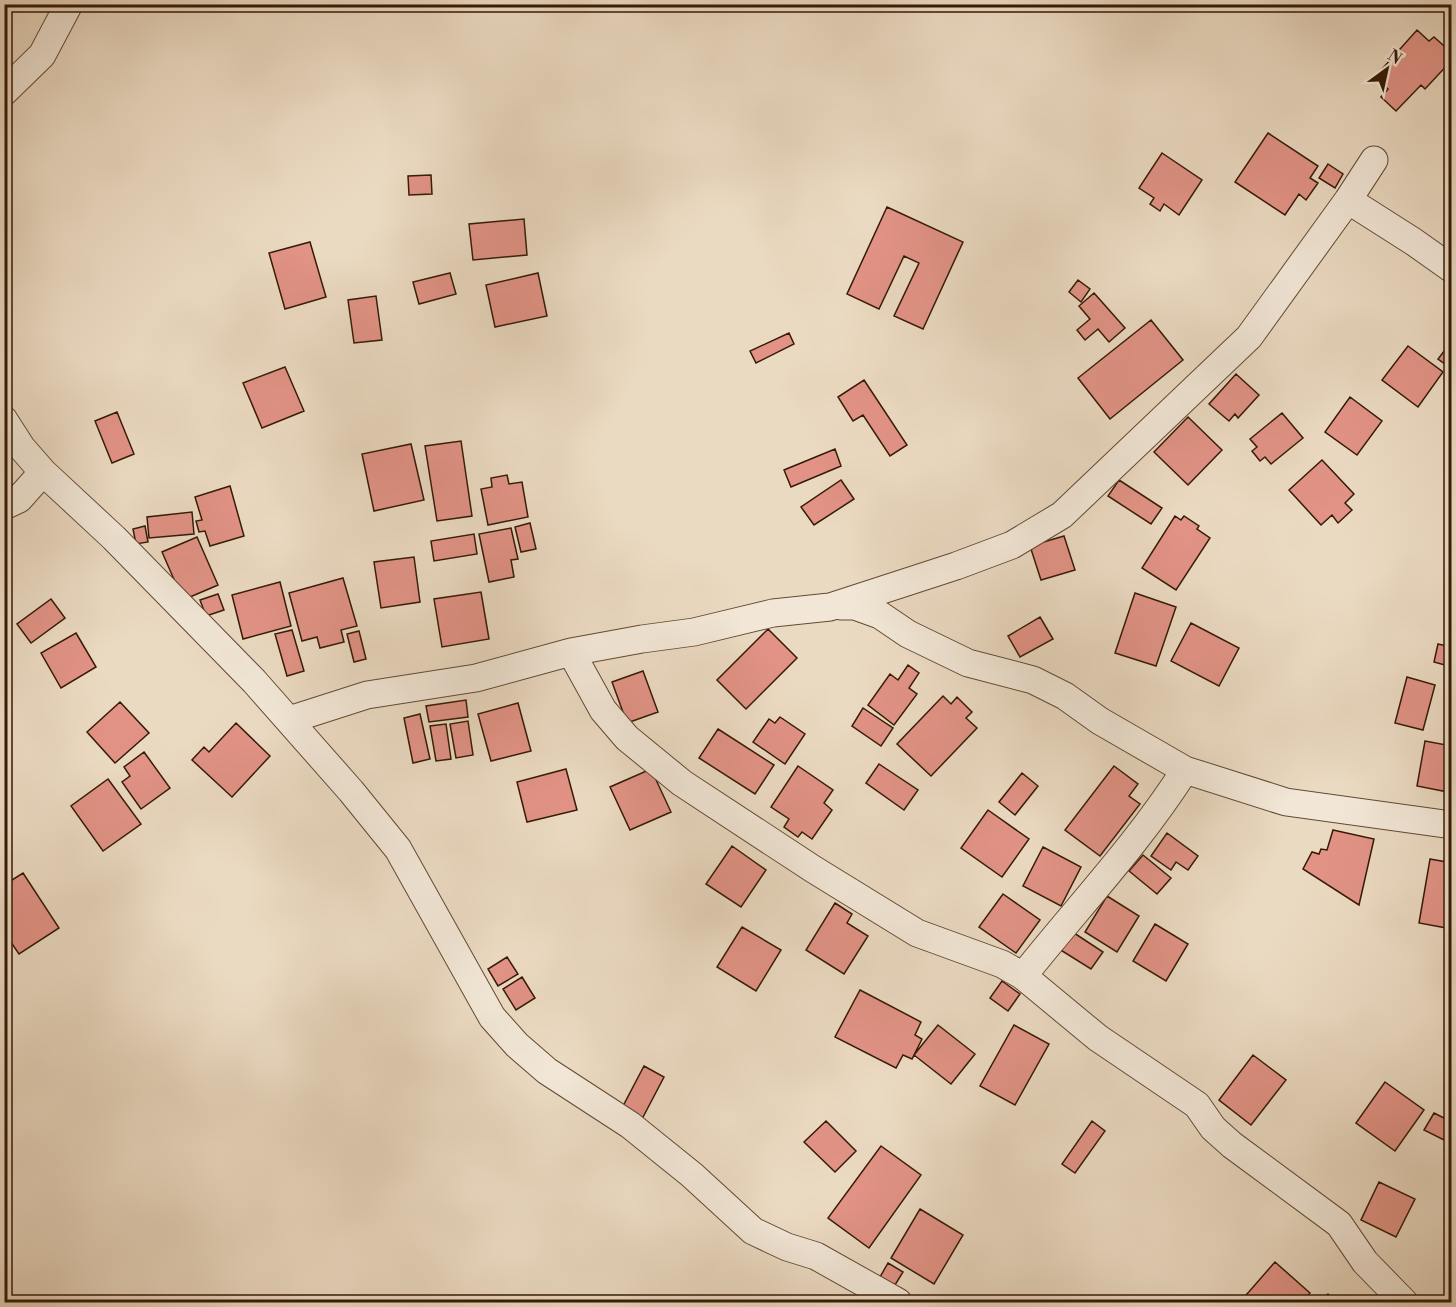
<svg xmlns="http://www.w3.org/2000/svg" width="1456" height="1307" viewBox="0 0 1456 1307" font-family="'Libre Bodoni',serif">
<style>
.building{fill:#e29386;stroke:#351a06;stroke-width:1.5}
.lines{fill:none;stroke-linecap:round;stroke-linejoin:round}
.street-casing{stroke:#624a35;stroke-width:29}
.street{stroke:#f2e7d7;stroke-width:27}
</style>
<rect width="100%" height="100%" fill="#ebdac2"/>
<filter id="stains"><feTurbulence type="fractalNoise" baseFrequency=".00333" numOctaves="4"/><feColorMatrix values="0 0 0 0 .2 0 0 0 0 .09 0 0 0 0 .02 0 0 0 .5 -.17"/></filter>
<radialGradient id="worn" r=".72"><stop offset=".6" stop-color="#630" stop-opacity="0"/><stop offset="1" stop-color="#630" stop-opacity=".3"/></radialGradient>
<!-- building -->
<path class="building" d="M1417,30l12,11 5,-4 18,16v7l-27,29 -4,-4 -25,26 -15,-14 7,-8 -13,-12z
M1268,133l50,33 -8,12 8,5 -12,17 -7,-6 -14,21 -50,-33z
M1162,153l40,27 -23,35 -15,-11 -4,7 -10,-7 4,-6 -15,-10z
M1328,164l15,10 -8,14 -16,-10z
M431,175l1,19 -23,1 -1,-19z
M887,207l76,35 -40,87 -29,-13 25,-53 -15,-7 -25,53 -32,-15z
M524,219l3,36 -54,5 -4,-36z
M310,242l16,55 -41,12 -16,-56z
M450,273l6,21 -37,10 -6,-22z
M538,273l9,43 -52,11 -9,-42z
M1078,280l12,9 -9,13 -12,-10z
M1094,293l31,35 -16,14 -11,-13 -13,11 -8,-10 13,-11 -11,-13z
M376,296l6,44 -28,3 -6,-43z
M1151,320l32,40 -73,59 -32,-41z
M789,333l5,11 -38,19 -6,-12z
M1452,341v28l-14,-10z
M1408,346l35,26 -25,35 -36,-27z
M285,367l19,44 -42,17 -19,-45z
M1236,374l23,21 -21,23 -3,-4 -6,7 -20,-17z
M864,380l43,65 -17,11 -27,-41 -10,6 -15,-24z
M1350,397l32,24 -25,34 -32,-23z
M117,412l17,42 -22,9 -17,-42z
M1282,413l21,25 -32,26 -6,-7 -5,4 -8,-10 5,-4 -7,-8z
M1188,417l34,33 -34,35 -34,-33z
M461,441l11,75 -35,5 -12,-75z
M411,444l13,56 -50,11 -12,-57z
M835,449l6,17 -50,21 -7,-17z
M1322,460l32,34 -9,9 7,7 -14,13 -6,-8 -11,10 -32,-35z
M507,475l2,9 13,-2 6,35 -40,8 -7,-36 11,-2 -1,-9z
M841,480l13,19 -40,26 -13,-18z
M1119,480l43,28 -11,16 -43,-28z
M230,486l14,50 -34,10 -5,-15 -6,1 -3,-11 6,-1 -7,-23z
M192,512l2,22 -45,4 -2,-21z
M1175,516l6,4 3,-4 15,10 -2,3 13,9 -34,52 -34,-22z
M530,523l6,26 -15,3 -6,-25z
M145,526l3,16 -12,2 -3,-15z
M511,528l7,31 -7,1 3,17 -25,5 -10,-48z
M474,534l3,20 -43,7 -3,-20z
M1064,536l11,34 -34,10 -11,-34z
M197,537l21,48 -35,15 -21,-48z
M414,557l6,45 -39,6 -7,-46z
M343,578l14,48 -16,4 3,12 -24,6 -3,-11 -15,4 -13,-48z
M280,582l11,44 -48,13 -11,-44z
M481,592l8,47 -47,8 -8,-48z
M1135,593l41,14 -20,59 -41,-13z
M218,594l6,16 -18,6 -6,-16z
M51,599l14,19 -34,25 -14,-19z
M1040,617l13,22 -33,18 -12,-21z
M1191,623l48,25 -20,38 -48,-25z
M768,629l29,29 -51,51 -29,-29z
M292,630l12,41 -17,5 -12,-42z
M359,631l7,28 -12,3 -7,-28z
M76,633l20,34 -35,21 -20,-35z
M1438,644l14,3v20l-18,-5z
M908,665l11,8 -10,15 8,6 -23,31 -26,-20 22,-31 8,6z
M643,671l15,41 -31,11 -15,-41z
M1407,677l28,8 -12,45 -28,-7z
M943,696l8,8 6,-7 15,15 -6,6 11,10 -46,48 -34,-32z
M466,700l2,17 -39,5 -3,-16z
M120,702l29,31 -34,30 -28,-31z
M518,703l13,48 -40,10 -13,-47z
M863,708l30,20 -12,18 -29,-20z
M420,714l10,45 -17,4 -9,-45z
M780,717l25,17 -20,30 -32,-22 16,-23 6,4z
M468,721l5,34 -17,3 -6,-34z
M236,723l34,33 -38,41 -40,-37 12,-13 5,5z
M446,724l5,35 -15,2 -6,-35z
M718,729l56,36 -19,29 -56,-36z
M1425,741l27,5v25l-4,21 -31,-6z
M144,752l26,36 -29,21 -19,-27 8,-6 -6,-9z
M879,764l39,26 -14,20 -38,-27z
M798,766l35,24 -9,13 8,7 -20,29 -10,-7 -4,5 -14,-10 5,-8 -18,-12z
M1114,766l24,18 -9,12 11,8 -40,52 -35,-26z
M566,769l11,41 -50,12 -10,-40z
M651,769l20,43 -41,18 -20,-43z
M1022,773l16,13 -23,29 -16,-13z
M108,779l33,45 -38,27 -32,-45z
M988,810l41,29 -27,38 -41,-29z
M1333,830l41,9 -15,66 -56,-36 9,-17 7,2 2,-5 6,1z
M1167,833l31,23 -10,14 -12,-8 -5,8 -20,-14z
M732,846l34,24 -25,37 -35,-23z
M1043,847l38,20 -20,39 -38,-20z
M1143,855l28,23 -14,16 -28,-23z
M1430,859l22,4v66l-33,-6z
M23,873l36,55 -40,26 -15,-22v-47z
M1003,894l37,26 -24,33 -37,-26z
M1107,896l32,20 -22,36 -32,-20z
M835,903l17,11 -5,9 21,13 -24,38 -38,-24z
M1155,924l33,20 -22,37 -33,-20z
M742,927l39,23 -25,41 -39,-24z
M1071,931l32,21 -12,17 -32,-20z
M507,957l11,17 -20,12 -10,-17z
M522,977l13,21 -19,12 -13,-21z
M1002,981l18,13 -12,17 -18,-13z
M860,990l61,32 -6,13 7,4 -10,20 -9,-4 -7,13 -61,-31z
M938,1025l37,29 -24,30 -37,-29z
M1014,1025l35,19 -34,61 -35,-19z
M1253,1055l33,25 -35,45 -32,-25z
M644,1066l20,11 -22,42 -20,-11z
M1385,1082l39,28 -29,41 -39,-28z
M1434,1113l18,9v22l-28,-14z
M826,1121l30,30 -21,21 -31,-30z
M1092,1121l13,10 -30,42 -13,-9z
M881,1146l40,29 -52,73 -41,-30z
M1379,1182l36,17 -19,38 -35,-17z
M920,1209l43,26 -29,49 -43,-26z
M1275,1262l35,31 -9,9h-61z
M888,1263l15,9 -8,13 -15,-8z
M1328,1294l7,8h-17z"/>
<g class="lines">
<!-- street casing -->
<g class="street-casing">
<path id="street" d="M4,92l38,-37 27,-51
M1348,200l66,42 38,27
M4,420l18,28 21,24 -24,27 -15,7
M43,472l71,66 140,143 97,110 47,58 94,168 25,28 30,26 83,54 62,50 61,56 34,16 29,9 82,46
M841,606h14l25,9 28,19 60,29 65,17 32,16 35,25 85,49 101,32 166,23
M571,652l32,58 24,28 55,45 131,86 104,64 85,31 21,12 75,62 99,67 16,23 19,17 107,79 26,38 39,40
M289,720l78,-25 109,-17 95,-26 71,-13 52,-7 79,-19 57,-6 126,-41 56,-21 50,-30 187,-178 99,-137 26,-40
M1023,976c54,-68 115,-132 162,-206"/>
</g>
<!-- street -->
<use href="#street" class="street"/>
</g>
<!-- margin -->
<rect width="1456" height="1307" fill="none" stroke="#ebdac2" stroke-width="24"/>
<rect x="6" y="6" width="1444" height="1295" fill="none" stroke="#351a06" stroke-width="3"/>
<rect x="12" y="12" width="1432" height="1283" fill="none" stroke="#351a06" stroke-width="1.5"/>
<!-- north arrow -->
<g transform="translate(1387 69) rotate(33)" stroke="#f2e7d7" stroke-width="4.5" paint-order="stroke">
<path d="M0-4.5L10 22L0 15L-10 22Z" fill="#351a06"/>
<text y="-9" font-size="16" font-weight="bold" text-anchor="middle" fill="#351a06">N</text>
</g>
<rect width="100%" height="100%" filter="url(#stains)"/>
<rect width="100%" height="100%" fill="url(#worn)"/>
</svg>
